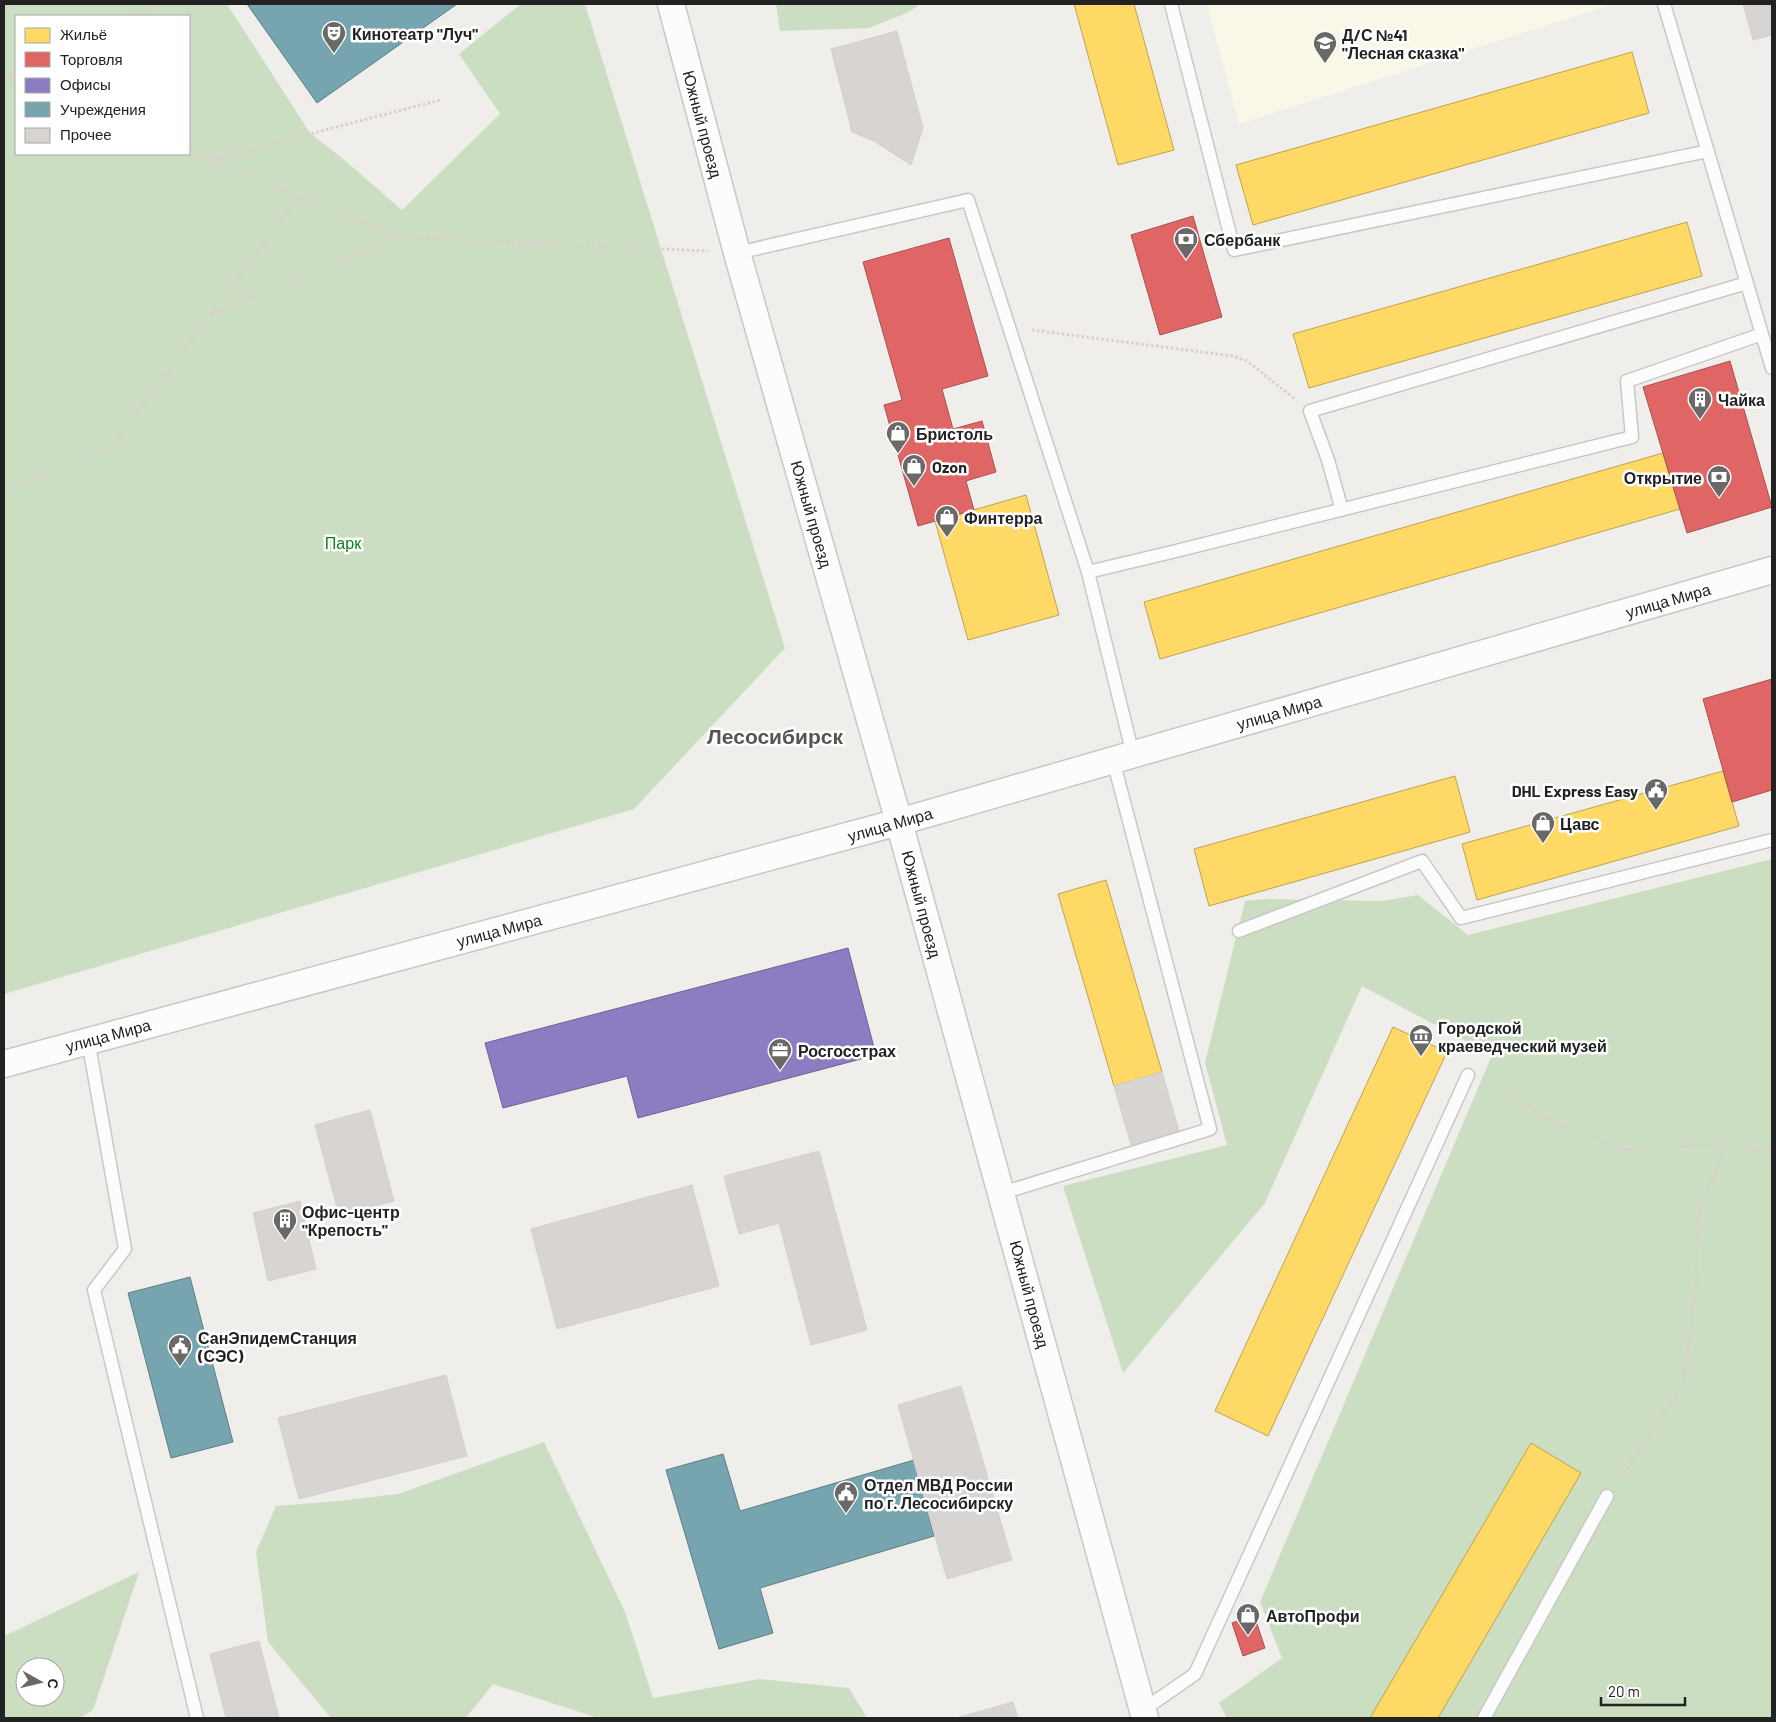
<svg xmlns="http://www.w3.org/2000/svg" width="1776" height="1722" viewBox="0 0 1776 1722" font-family="Barlow,sans-serif">
<style>
.education{fill:#f8f7e8}
.forest{fill:#cbdec1;fill-rule:evenodd}
.homes{fill:#ffd966;stroke:#bda252}
.shops{fill:#e06666;stroke:#a75252}
.offices{fill:#8e7cc3;stroke:#6e6193}
.public{fill:#76a5af;stroke:#5d7e85}
.building{fill:#d7d4d2;stroke:#d3d0cc}
.lines{fill:none;stroke-linecap:round;stroke-linejoin:round}
.service-casing{stroke:#c9c8c7;stroke-width:15}
.minor-casing{stroke:#c9c8c7;stroke-width:29}
.path{stroke:#dccecd;stroke-width:3;stroke-dasharray:2.5 2.5;stroke-linecap:butt}
.service{stroke:#fdfcfc;stroke-width:12}
.minor{stroke:#fdfcfc;stroke-width:26}
.labels{text-anchor:middle;dominant-baseline:central;stroke-width:5;stroke-linejoin:round;paint-order:stroke}
.poi-label{font-size:16px;font-weight:bold;fill:#222;stroke:#fff;text-anchor:start}
.street-label{font-size:16px;fill:#222;stroke:#fff}
.park-label{font-size:16px;fill:#0c8416;stroke:#fff}
.district-label{font-size:21px;font-weight:bold;fill:#555;stroke:#fff}
</style>
<rect width="100%" height="100%" fill="#f0eeeb"/>
<!-- education -->
<path class="education" d="M1207,4h406l-374,120z"/>
<!-- forest -->
<path class="forest" d="M4,4h223l83,129 32,25 60,52 98,-96 -41,-60 62,-50h64l200,644 -151,161 -630,185zM16,16h173v138h-173z
M776,4h144l-11,8 -40,16 -89,3z
M1772,859v859h-545l-8,-15 63,-45 -22,-56 232,-547 -130,-69 -97,217 -142,170 -60,-187 164,-41 -22,-82 40,-162 20,-2 118,2 35,-6 50,40z
M544,1442l81,170 28,86 106,-19 90,9 18,30h-269l-105,-34 -27,34h-135l-63,-76 -12,-90 20,-46 62,-5 60,-7z
M139,1572l-46,138 -13,8h-76v-82zM25,1667h30v30h-30z"/>
<!-- homes -->
<path class="homes" d="M1074,4h60l40,146 -56,15z
M1632,52l17,61 -396,112 -17,-60z
M1687,222l15,54 -393,112 -16,-54z
M1663,453l17,56 -520,150 -16,-57z
M1026,495l33,120 -91,25 -33,-119z
M1723,771l16,55 -262,74 -15,-56z
M1455,776l15,56 -261,74 -15,-57z
M1106,880l56,192 -48,14 -56,-192z
M1393,1027l54,25 -179,384 -53,-25z
M1531,1443l50,30 -143,245h-68z"/>
<!-- shops -->
<path class="shops" d="M1193,216l29,101 -62,18 -29,-100z
M949,238l39,138 -46,13 11,40 29,-8 14,51 -30,9 8,29 -56,16 -34,-121 18,-5 -39,-138z
M1730,361l42,146 -85,26 -44,-146z
M1772,679v111l-40,12 -29,-103z
M1254,1615l11,33 -22,8 -11,-33z"/>
<!-- offices -->
<path class="offices" d="M848,948l28,107 -238,63 -11,-42 -124,32 -18,-65z"/>
<!-- public -->
<path class="public" d="M247,4h210l-140,99z
M190,1277l43,165 -62,16 -43,-165z
M723,1454l17,57 174,-51 20,76 -174,52 13,45 -54,16 -53,-179z"/>
<!-- building -->
<path class="building" d="M1743,4h29v31l-19,5z
M897,31l26,97 -12,37 -37,-24 -22,-9 -21,-83z
M1162,1072l17,59 -48,14 -17,-59z
M370,1110l24,91 -55,14 -24,-90z
M819,1151l48,179 -56,15 -32,-122 -40,11 -15,-58z
M692,1185l27,101 -162,43 -26,-100z
M300,1201l16,68 -48,12 -15,-68z
M446,1375l21,81 -168,43 -21,-81z
M961,1386l51,174 -65,19 -49,-174z
M259,1641l20,77h-53l-16,-64z
M1013,1702l5,16h-62z"/>
<g class="lines">
<!-- service casing -->
<g class="service-casing">
<path id="service" d="M1171,4l63,246 474,-99
M1664,4l108,364
M737,253l231,-53 120,372
M1342,510l-14,-50 -18,-49 437,-128
M1133,755l-45,-183 84,-20 460,-115 -5,-56 135,-47
M1239,931l183,-70 39,57 311,-78
M88,1040l37,209 -31,41 103,428
M1002,1193l208,-64 -97,-369
M1143,1710l52,-36 273,-599
M1484,1718l123,-222"/>
</g>
<!-- minor casing -->
<g class="minor-casing">
<path id="minor" d="M671,4l66,249 162,569 246,896
M4,1064l895,-242 873,-252"/>
</g>
<!-- path -->
<path class="path" d="M130,16l25,-12
M4,76l12,5
M8,77l8,-4
M189,151l210,86 309,14
M210,160l230,-60
M212,314l186,-77
M1032,330l201,26 14,5 48,38
M4,491l109,-46 187,-249
M1485,1084l67,36 70,30 105,-6
M1618,1481l66,-98 12,-103 2,-66 29,-70 45,8"/>
<!-- service -->
<use href="#service" class="service"/>
<!-- minor -->
<use href="#minor" class="minor"/>
</g>
<!-- icons -->
<defs>
<g id="theatre-pin" transform="scale(1.25)"><path d="M0 17L-7.5 6A9.5 9.5 0 1 1 7.5 6Z" fill="#6a6968" stroke="#fff"/><path d="M-5-5.5Q0-4 5-5.5V0Q5 5 0 6Q-5 5-5 0ZM-3.3-2.5H-1v1.5H-3.3ZM1-2.5H3.3v1.5H1ZM-2.8 1Q0 5.5 2.8 1Z" fill="#fff"/></g>
<g id="school-pin" transform="scale(1.25)"><path d="M0 17L-7.5 6A9.5 9.5 0 1 1 7.5 6Z" fill="#6a6968" stroke="#fff"/><path d="M0-5L7-2L0 1L-7-2ZM-4 1L0 2.5L4 1V4Q0 6-4 4Z" fill="#fff"/></g>
<g id="bank-pin" transform="scale(1.25)"><path d="M0 17L-7.5 6A9.5 9.5 0 1 1 7.5 6Z" fill="#6a6968" stroke="#fff"/><path d="M-6-4H6V4H-6ZM0-2.3a2.3 2.3 0 1 0 0 4.6a2.3 2.3 0 1 0 0-4.6Z" fill="#fff"/></g>
<g id="building-pin" transform="scale(1.25)"><path d="M0 17L-7.5 6A9.5 9.5 0 1 1 7.5 6Z" fill="#6a6968" stroke="#fff"/><path d="M-4-6H4V6H1V3H-1V6H-4ZM-2.5-4.3h1.7v1.8h-1.7ZM.8-4.3h1.7v1.8H.8ZM-2.5-1h1.7V.8h-1.7ZM.8-1h1.7V.8H.8Z" fill="#fff"/></g>
<g id="shop-pin" transform="scale(1.25)"><path d="M0 17L-7.5 6A9.5 9.5 0 1 1 7.5 6Z" fill="#6a6968" stroke="#fff"/><path d="M-5-2.5h2.3a2.7 3.5 0 0 1 5.4 0H5L5.5 6h-11ZM-1.5-2.5h3a1.5 2.3 0 0 0-3 0Z" fill="#fff"/></g>
<g id="civic-pin" transform="scale(1.25)"><path d="M0 17L-7.5 6A9.5 9.5 0 1 1 7.5 6Z" fill="#6a6968" stroke="#fff"/><path d="M-.6-6.5H3V-4.5H.6V-3L4-1V1h2V6H-6V1h2V-1L-.6-3ZM-1.2 2.5V6h2.4V2.5Z" fill="#fff"/></g>
<g id="museum-pin" transform="scale(1.25)"><path d="M0 17L-7.5 6A9.5 9.5 0 1 1 7.5 6Z" fill="#6a6968" stroke="#fff"/><path d="M0-6L6-3V-2H-6V-3ZM-5-1h2V3h-2ZM-1-1h2V3h-2ZM3-1h2V3H3ZM-6 4H6V6H-6Z" fill="#fff"/></g>
<g id="office-pin" transform="scale(1.25)"><path d="M0 17L-7.5 6A9.5 9.5 0 1 1 7.5 6Z" fill="#6a6968" stroke="#fff"/><path d="M-6-3h4V-5.5h4V-3h4V5H-6ZM-1-4.5V-3h2v-1.5ZM-6 0V1H6V0Z" fill="#fff"/></g>
</defs>
<g fill-rule="evenodd">
<use href="#theatre-pin" x="334" y="33"/>
<use href="#school-pin" x="1325" y="43"/>
<use href="#bank-pin" x="1186" y="239"/>
<use href="#building-pin" x="1700" y="399"/>
<use href="#shop-pin" x="898" y="433"/>
<use href="#shop-pin" x="914" y="466"/>
<use href="#bank-pin" x="1719" y="477"/>
<use href="#shop-pin" x="947" y="517"/>
<use href="#civic-pin" x="1656" y="790"/>
<use href="#shop-pin" x="1543" y="823"/>
<use href="#museum-pin" x="1421" y="1036"/>
<use href="#office-pin" x="780" y="1050"/>
<use href="#building-pin" x="285" y="1220"/>
<use href="#civic-pin" x="180" y="1346"/>
<use href="#civic-pin" x="846" y="1493"/>
<use href="#shop-pin" x="1248" y="1615"/>
</g>
<g class="labels">
<!-- poi labels -->
<g class="poi-label">
<text x="352" y="33">Кинотеатр "Луч"</text>
<text x="1342" y="34">Д/С №41<tspan x="1342" dy="18">"Лесная сказка"</tspan></text>
<text x="1204" y="239">Сбербанк</text>
<text x="1718" y="399">Чайка</text>
<text x="916" y="433">Бристоль</text>
<text x="932" y="466">Ozon</text>
<text x="1702" y="477" text-anchor="end">Открытие</text>
<text x="964" y="517">Финтерра</text>
<text x="1638" y="790" text-anchor="end">DHL Express Easy</text>
<text x="1560" y="823">Цавс</text>
<text x="1438" y="1027">Городской<tspan x="1438" dy="18">краеведческий музей</tspan></text>
<text x="798" y="1050">Росгосстрах</text>
<text x="302" y="1211">Офис-центр<tspan x="302" dy="18">"Крепость"</tspan></text>
<text x="198" y="1337">СанЭпидемСтанция<tspan x="198" dy="18">(СЭС)</tspan></text>
<text x="864" y="1484">Отдел МВД России<tspan x="864" dy="18">по г. Лесосибирску</tspan></text>
<text x="1266" y="1615">АвтоПрофи</text>
</g>
<!-- street labels -->
<g class="street-label">
<text transform="translate(703 124) rotate(75)">Южный проезд</text>
<text transform="translate(812 514) rotate(74)">Южный проезд</text>
<text transform="translate(1668 600) rotate(-16)">улица Мира</text>
<text transform="translate(1279 712) rotate(-16)">улица Мира</text>
<text transform="translate(890 824) rotate(-16)">улица Мира</text>
<text transform="translate(922 904) rotate(75)">Южный проезд</text>
<text transform="translate(499 930) rotate(-15)">улица Мира</text>
<text transform="translate(108 1035) rotate(-15)">улица Мира</text>
<text transform="translate(1030 1294) rotate(75)">Южный проезд</text>
</g>
<!-- park labels -->
<g class="park-label">
<text x="343" y="542">Парк</text>
</g>
<!-- district labels -->
<g class="district-label">
<text x="775" y="735">Лесосибирск</text>
</g>
</g>
<!-- border -->
<rect width="1776" height="1722" fill="none" stroke="#222222" stroke-width="10"/>
<!-- legend -->
<rect x="15" y="15" width="175" height="140" fill="#ffffff" stroke="#a7a7a7"/>
<rect x="25" y="28" width="25" height="15" fill="#ffd966" stroke="#a7a7a7"/>
<text x="60" y="40" font-size="15" fill="#222222">Жильё</text>
<rect x="25" y="52" width="25" height="15" fill="#e06666" stroke="#a7a7a7"/>
<text x="60" y="65" font-size="15" fill="#222222">Торговля</text>
<rect x="25" y="78" width="25" height="15" fill="#8e7cc3" stroke="#a7a7a7"/>
<text x="60" y="90" font-size="15" fill="#222222">Офисы</text>
<rect x="25" y="102" width="25" height="15" fill="#76a5af" stroke="#a7a7a7"/>
<text x="60" y="115" font-size="15" fill="#222222">Учреждения</text>
<rect x="25" y="128" width="25" height="15" fill="#d7d4d2" stroke="#a7a7a7"/>
<text x="60" y="140" font-size="15" fill="#222222">Прочее</text>
<!-- north arrow -->
<g transform="translate(40 1682) rotate(98)"><circle r="24" fill="#ffffff" stroke="#a7a7a7"/>
<path d="M0-4L9 19L0 12L-9 19Z" fill="#6a6968"/>
<text y="-8" font-size="14" font-weight="bold" text-anchor="middle" fill="#222222">С</text>
</g>
<!-- scale -->
<path d="M1601 1697v8h84v-8" fill="none" stroke="#222222" stroke-width="2.5"/>
<text x="1608" y="1697" font-size="15" fill="#222222" stroke="#ffffff" stroke-width="4" paint-order="stroke">20 m</text>
</svg>
